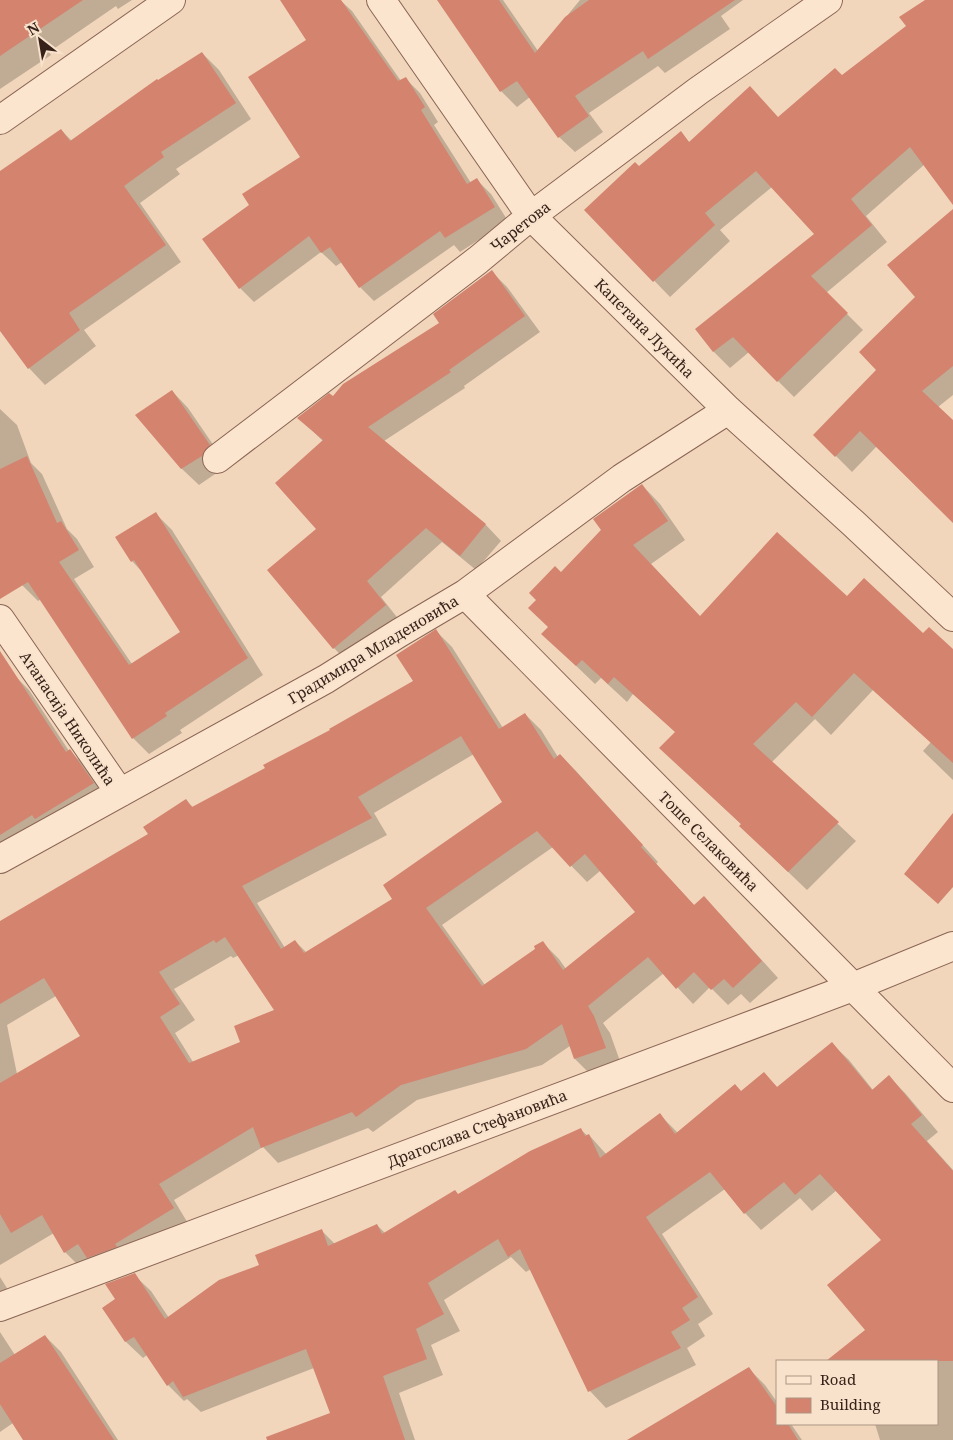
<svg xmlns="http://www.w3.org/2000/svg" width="953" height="1440" viewBox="0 0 953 1440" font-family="'Noto Serif',serif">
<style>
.shadow{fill:#0003;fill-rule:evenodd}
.building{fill:#d3836e;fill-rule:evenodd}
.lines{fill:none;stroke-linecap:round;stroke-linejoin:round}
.minor-casing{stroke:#8a6554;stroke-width:30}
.minor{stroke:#fce5cf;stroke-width:28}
.labels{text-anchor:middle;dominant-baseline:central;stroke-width:4;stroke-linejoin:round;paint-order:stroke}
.street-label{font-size:15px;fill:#37221a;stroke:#f8e2cb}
</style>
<rect width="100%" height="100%" fill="#f1d6bb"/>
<!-- shadow -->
<path class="shadow" d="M0,0h132l-14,9 -2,-3 -67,46 2,3 -51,34z
M282,0h58l12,11 49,70 4,-3 15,15 18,29 -4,3 37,58 6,-3 14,14 17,27 -48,31 -6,-7 -80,56 -14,-14 -18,-25 -6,4 -15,-14 -67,50 -14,-14 11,-83 51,-48 6,-117z
M438,0h65l35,51 42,-51h163l-22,16 9,13 -65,44 -7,-7 -69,47 14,19 -28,20 -16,-15 -29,-40 -13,10 -16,-16z
M927,0h26v203l-28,-39 -59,52 21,26 -61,51 37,37 -69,67 -45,-45 -19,16 -16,-16 -17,-23 119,-95 -44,-47 -52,43 10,11 -60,56 -84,-87 95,-77 9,10 89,-25 63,-42 65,-49z
M202,53l17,17 32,49 -75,50 4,5 -40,29 41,59 -97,68 12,16 -51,39 -16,-17 -29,-39v-151l61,-48 11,11z
M953,211v184l-15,12 15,15v100l-76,-76 -25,26 -37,-37 63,-65 39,-73z
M492,272l15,15 33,45 -76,54 1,2 -81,53 102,84 15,16 -25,29 -34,-28 -61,55 19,24 -51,43 -15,-16 -17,-118 7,-88 -25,-24 34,-20 108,-75z
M172,391l16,17 37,54 -7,10 -19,13 -17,-16 -45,-54z
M0,409l17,16 14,38 11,11 25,55 10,10 17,28 -20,12 58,85 50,-32 -37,-57 -13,-14 24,-47 16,16 91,145 -83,55 2,3 -33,21 -16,-16 -92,-139 -3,2 -16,-16 -22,-37z
M642,485l18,19 25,36 -34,24 49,53 147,-19 106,52v130l-30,-29 8,-9 -58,-52 -42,45 -16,-16 -43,43 84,79 -49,49 -48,-46 -17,-19 -81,-77 15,-16 -43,-38 -6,8 -26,-24 -6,6 -52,-50 7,-7 11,-53z
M436,631l16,16 51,81 22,-14 16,16 17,27 2,-2 16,16 82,91 -2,2 39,42 25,8 58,64 -28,25 -9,-9 -13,11 -18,-18 -17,17 -29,-31 -61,50 7,10 11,31 -30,11 -16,-16 -5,-13 -28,19 -125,35 -44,32 -5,-4 -90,35 -15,-16 -89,53 15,25 -108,43 -16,-16 -11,-19 -54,32v-337l149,-94 37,-33 8,7 73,-39 147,-88zM474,754l29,48 -110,98 -86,53 -12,-12 -10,7 -28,-45 130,-68 -13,-22zM553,847l34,35 13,-11 36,41 -70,57 -7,-10 -16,-16 -6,6 -52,36 -43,-60zM239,955l36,55 -33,32 -49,20 -18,-29 20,-13 -21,-31 57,-33 2,2zM56,996l25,41 -64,37 -10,-49z
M0,652l14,23 15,15 40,61 16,14 23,34 -108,58z
M832,1044l17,16 24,30 16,-13 16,16 33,39 -11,9 26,29v270h-73l-5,-16h62v-63h-85l4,-3 10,-28 16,-90 -45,-50 -25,21 -12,-13 -39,32 -16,-17 -20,-24 -63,45 51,80 -15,10 7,12 -18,12 9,17 -90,43 -16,-17 -59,-122 -5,3 -15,-15 -67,43 16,31 -29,14 12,30 -44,18 16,47h-130l46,-26 -17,-46 -113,44 -14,-13 -3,2 -16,-16 -21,-30 -4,3 -17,-16 -23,-34 13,-9 18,-24 17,16 18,27 152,-88 14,14 42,-19 9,9 195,-104 7,6 1,-1 17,19 54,-39 18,18 64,-41 22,-18 14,14z
M0,1277l10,16 -10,6z
M0,1332l15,23 30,-19 16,16 57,88h-93l-12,-17 -13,9z
M748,1368l17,17 12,17v22h14l11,16h-173z"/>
<!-- building -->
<path class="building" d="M0,0h83l-83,56z
M280,0h61l57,81 8,-4 19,30 -4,3 46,74 10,-6 18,29 -50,31 -5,-7 -81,57 -29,-41 -9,6 -12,-17 -70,53 -37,-50 47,-34 -7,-11 58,-37 -52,-80 58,-37z
M437,0h62l36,53 30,-36 24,-17h146l-87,59 -5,-8 -68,45 14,20 -31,22 -41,-57 -17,11z
M925,0h28v205l-43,-58 -59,52 21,26 -61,51 37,37 -71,69 -44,-45 -20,15 -18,-23 119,-95 -58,-63 -51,42 10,12 -62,57 -69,-72 51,-48 4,4 42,-35 8,11 61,-56 28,31 57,-49 7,7 64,-49 -7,-9z
M202,52l34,51 -75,49 3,5 -40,29 42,59 -97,68 11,17 -52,39 -28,-38v-160l61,-42 9,12 87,-62 1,1z
M953,209v157l-31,25 31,29v103l-93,-92 -25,26 -22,-22 63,-65 -17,-18 56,-55 -28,-32z
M492,270l33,46 -76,54 2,2 -83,55 118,97 -26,32 -34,-28 -59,53 19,24 -53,44 -66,-79 49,-41 -41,-46 48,-43 -26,-22 32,-25 4,3 10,-12 96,-61 -6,-9z
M172,390l38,55 -8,11 -21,13 -46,-54z
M27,456l30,67 4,-2 18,29 -20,12 70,103 51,-33 -46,-72 -3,2 -16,-25 41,-25 92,146 -83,55 2,3 -35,23 -104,-157 -28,17v-130z
M642,484l26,37 -35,24 67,71 77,-84 70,64 17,-18 59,55 6,-6 24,22v114l-99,-90 -42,44 -16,-15 -43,42 86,78 -51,50 -49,-46 2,-2 -82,-76 16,-16 -61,-55 -6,7 -26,-24 -6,6 -35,-32 7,-7 -20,-19 8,-8 -7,-7 26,-27 6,6 40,-42 -8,-11z
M436,629l63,100 26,-16 29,46 6,-5 83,91 -2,2 53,58 10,-9 58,65 -29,27 -9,-9 -13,11 -17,-18 -18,17 -28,-32 -60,49 6,10 12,32 -32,11 -12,-35 -36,25 -125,36 -45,32 -4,-5 -91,36 -8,-21 -94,57 15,24 -59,36 2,3 -30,11 -9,-14 -14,9 -22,-38 -31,18 -11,-19v-131l80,-47 -36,-58 -44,26v-83l148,-87 -5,-7 43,-28 6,8 73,-39 -2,-3 67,-35 -1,-1 84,-48 -17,-26zM461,736l41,66 -119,83 9,14 -88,54 -9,-13 -14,9 -39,-63 130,-68 -14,-21zM537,831l33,36 15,-13 50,58 -72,58 -20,-29 -9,5 1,3 -53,37 -56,-78zM225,937l49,73 -40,16 6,16 -51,21 -29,-46 20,-13 -21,-32 55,-32 2,3z
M0,651l66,101 4,-3 24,34 -59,36 -3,-4 -32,20z
M953,813v74l-15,17 -34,-30z
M832,1042l40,48 17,-15 33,40 -11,9 42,47v190h-127l39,-31 -38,-45 54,-45 -61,-66 -25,21 -11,-13 -40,32 -34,-42 -64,45 52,80 -16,11 8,12 -19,12 10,16 -93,44 -68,-143 -12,8 -10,-18 -70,44 16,31 -28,15 11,30 -44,17 22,64h-138l-1,-3 64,-24 -24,-64 -123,48 -10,-16 -6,5 -33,-49 -9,5 -23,-34 13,-9 -10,-15 30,-11 30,46 54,-39 40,-15 -4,-10 67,-26 6,17 49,-22 5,10 73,-44 3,4 72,-43 51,-23 4,8 4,-2 11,24 60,-45 15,21 60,-50 6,7 23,-19 13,15z
M45,1335l69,105h-91l-23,-36v-41z
M749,1367l28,40v17h11l10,16h-171z"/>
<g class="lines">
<!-- minor casing -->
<g class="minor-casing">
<path id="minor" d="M381,0l150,216 197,194 125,113 100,94
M0,120l171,-120
M217,459l261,-199 53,-44 167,-125 130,-91
M465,594l488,494
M0,619l120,174
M0,859l326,-180 73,-46 66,-39 157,-116 106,-68
M0,1307l853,-320 100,-41"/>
</g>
<!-- minor -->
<use href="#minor" class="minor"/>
</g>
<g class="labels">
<!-- street labels -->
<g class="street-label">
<text transform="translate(520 226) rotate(-38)">Чаретова</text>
<text transform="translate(645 328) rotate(45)">Капетана Лукића</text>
<text transform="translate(373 649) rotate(-31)">Градимира Младеновића</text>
<text transform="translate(68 718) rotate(56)">Атанасија Николића</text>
<text transform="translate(709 841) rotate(45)">Тоше Селаковића</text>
<text transform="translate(477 1128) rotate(-21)">Драгослава Стефановића</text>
</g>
</g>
<!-- legend -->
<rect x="776" y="1360" width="162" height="65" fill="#f8e2cb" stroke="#ab9584"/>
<rect x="786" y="1376" width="25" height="8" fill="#fce5cf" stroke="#ab9584"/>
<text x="820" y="1385" font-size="15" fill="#37221a">Road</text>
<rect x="786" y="1398" width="25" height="15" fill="#d3836e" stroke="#ab9584"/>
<text x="820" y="1410" font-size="15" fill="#37221a">Building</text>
<!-- north arrow -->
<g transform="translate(40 40) rotate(329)" stroke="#f8e2cb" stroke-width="4" paint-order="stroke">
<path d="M0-4L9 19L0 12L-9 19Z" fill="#37221a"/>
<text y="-8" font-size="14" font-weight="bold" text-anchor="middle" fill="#37221a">N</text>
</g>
</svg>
